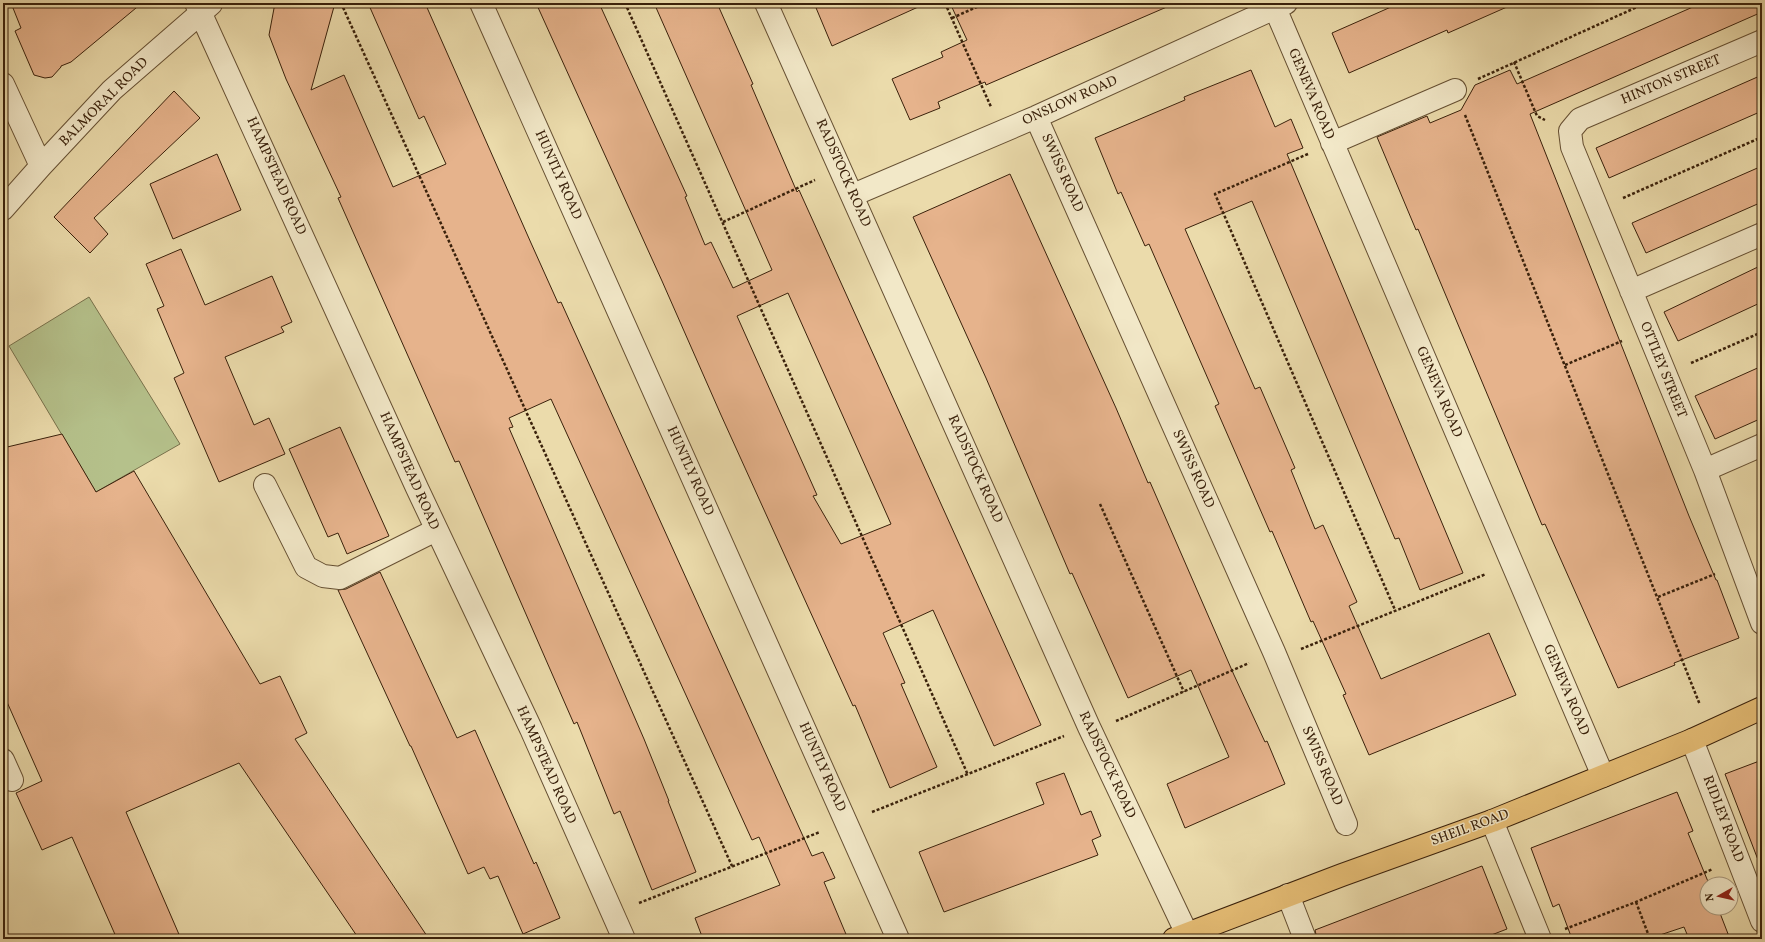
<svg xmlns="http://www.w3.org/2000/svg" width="1765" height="942" viewBox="0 0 1765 942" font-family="Vollkorn,serif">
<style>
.grass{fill:#b5c18b;stroke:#78714b}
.building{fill:#e6b38c;stroke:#3a210b;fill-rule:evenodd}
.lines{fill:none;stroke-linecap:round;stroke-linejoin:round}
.minor-casing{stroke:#665033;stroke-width:24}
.major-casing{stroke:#3a210b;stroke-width:24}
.path{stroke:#3a210b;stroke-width:2.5;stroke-dasharray:3 2;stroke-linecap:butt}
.minor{stroke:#f2e8c8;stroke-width:22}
.major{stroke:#e6be76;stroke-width:22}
.labels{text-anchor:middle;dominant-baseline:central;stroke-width:3;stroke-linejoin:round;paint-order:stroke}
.street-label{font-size:14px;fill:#3a210b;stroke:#f2e8c8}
</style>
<rect width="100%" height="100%" fill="#ebdbab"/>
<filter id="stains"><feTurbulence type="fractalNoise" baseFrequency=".005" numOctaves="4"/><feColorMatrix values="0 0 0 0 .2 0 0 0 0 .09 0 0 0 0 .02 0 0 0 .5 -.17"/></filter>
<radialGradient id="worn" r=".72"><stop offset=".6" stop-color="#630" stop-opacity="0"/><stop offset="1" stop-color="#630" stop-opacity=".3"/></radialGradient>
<!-- grass -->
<path class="grass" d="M89,297l91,147 -84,48 -87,-146z"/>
<!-- building -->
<path class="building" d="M11,3h131l-71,59 -10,4v1l-9,10 -7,1 -11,-3 -19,-44 6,-3z
M275,3h60l-24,87 33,-15 49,112 53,-23 -22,-48 -5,3 -51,-116h57l106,240 27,60 3,-1 251,554 11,-4 12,26 -11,4 24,57h-145l-8,-21 85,-33 -21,-48 -7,3 -201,-441 -42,19 4,9 -4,1 135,311 25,62h-1l28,71 -44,18 -32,-79 -6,3 -37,-92 -3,2 -115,-263 -4,1 -117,-264 3,-1 -55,-118 -17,-44z
M536,3h63l88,193 -2,1 20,48 6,-3 22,46 39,-18 -118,-267h63l36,81 -2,1 46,107 2,-2 242,535 -47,21 -61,-136 -50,23 22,50 -4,1 36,83 -47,21 -35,-83 -2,1 -132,-291 -59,-134zM788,293l103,231 -50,20 -28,-48 4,-1 -80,-179z
M814,3h113l-95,43z
M950,3h226l-190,82 -1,-3 -47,20 2,6 -30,12 -18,-41 51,-22 -2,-5 26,-12z
M1400,3h116l-68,30 -1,-3 -98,43 -17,-40z
M1702,3h60v9l-232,102 159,402 27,64h1l22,58 -65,25 1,2 -57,23 -73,-164 -3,1 -124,-296 -2,1 -39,-93 50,-21 3,7 31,-13 14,-25 35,-15 7,14z
M1251,70l24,57 16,-8 12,29 -16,6 176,419 -43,17 -21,-52 -4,1 -143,-338 -67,28 70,160 5,-2 16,37 19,44 -4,2 24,59 8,-4 34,77 -8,4 32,73 108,-46 27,62 -147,60 -26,-60 3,-1 -33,-73 -2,1 -39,-91 -2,1 -55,-126 4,-2 -53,-121 -17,-39 -4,2 -24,-54 -3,2 -23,-56 90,-38 -1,-3z
M1762,75v36l-153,67 -13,-30z
M174,91l26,27 -106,100 14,16 -18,19 -36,-36z
M217,154l24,56 -68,29 -23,-55z
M1762,166v36l-116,51 -14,-30z
M1010,174l106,234 32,75 2,-1 84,193 31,67 2,-1 18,43 -100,44 -18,-44 62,-27 -38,-87 -63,28 -56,-125 -2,1 -84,-196 -73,-161z
M181,249l24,56 67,-29 20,46 -11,5 3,5 -59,25 29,68 15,-7 16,36 -66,28 -45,-104 10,-5 -27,-64 7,-3 -18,-42z
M1762,265v37l-84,39 -14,-29z
M1762,366v52l-47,21 -20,-43z
M340,427l49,109 -42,18 -9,-21 -10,4 -39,-88z
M62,434l34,58 38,-21 126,213 20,-8 27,57 -12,6 134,200h-70l-120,-176 -113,49 55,127h-64l-45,-102 -30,13 -26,-57 26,-12 -39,-88v-245z
M380,572l77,166 18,-8 59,134 2,-2 24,56 -37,16 -25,-58 -8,3 -6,-12 -16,7 -57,-128h-1l-72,-156 8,-1z
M1762,760v104l-2,1 -35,-91z
M1064,773l17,42 10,-4 10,25 -9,4 6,15 -154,57 -25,-60 125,-48 -8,-21z
M1677,792l16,39 -5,2 21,51h-2v24h11l12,31h-41l-5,-12 -36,12h-76l-13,-35 -6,3 -22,-59z
M1482,866l25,63 -26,10h-164l-2,-9z"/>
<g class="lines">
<!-- minor casing -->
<g class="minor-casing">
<path id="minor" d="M196,3l221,485 114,241 93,210
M481,3l417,936
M766,3l323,724 98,207
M1275,8l328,768
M1762,41l-182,78 -10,12 2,16 133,323 57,153
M3,84l38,82
M1036,117l238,535 72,172
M1332,143l123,-53
M853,195l183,-78 250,-114
M3,209l38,-43 71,-76 99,-86
M1631,291l131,-57
M1705,470l57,-25
M265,485l41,82 17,9 17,2 96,-48
M1692,740l70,181
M3,760l9,20
M1492,821l48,118
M1288,895l17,44"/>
</g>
<!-- major casing -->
<g class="major-casing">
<path id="major" d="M1174,939l168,-64 150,-54 200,-81 70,-32"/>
</g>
<!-- path -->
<path class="path" d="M341,3l391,863
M625,3l343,772
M945,3l46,104
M952,18l34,-15
M1514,62l23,54 8,4
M1478,79l168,-76
M1465,115l235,590
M1308,154l-93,40 180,416
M1623,198l139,-61
M723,222l92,-42
M1691,363l71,-31
M1565,365l57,-24
M1100,504l84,188
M1658,597l57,-23
M1301,649l185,-75
M1116,721l133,-58
M872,812l192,-76
M1636,902l14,37
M639,903l181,-71
M1565,929l71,-27 77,-33"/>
<!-- minor -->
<use href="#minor" class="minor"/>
<!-- major -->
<use href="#major" class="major"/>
</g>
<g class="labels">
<!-- street labels -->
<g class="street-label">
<text transform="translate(1671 80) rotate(-23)">HINTON STREET</text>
<text transform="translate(1311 94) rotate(67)">GENEVA ROAD</text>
<text transform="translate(1070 101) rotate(-24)">ONSLOW ROAD</text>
<text transform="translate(104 102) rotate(-45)">BALMORAL ROAD</text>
<text transform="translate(843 173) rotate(66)">RADSTOCK ROAD</text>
<text transform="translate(1062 173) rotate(66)">SWISS ROAD</text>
<text transform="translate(558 175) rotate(66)">HUNTLY ROAD</text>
<text transform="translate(276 176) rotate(66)">HAMPSTEAD ROAD</text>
<text transform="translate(1663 370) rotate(68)">OTTLEY STREET</text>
<text transform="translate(1439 392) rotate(67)">GENEVA ROAD</text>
<text transform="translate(975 469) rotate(66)">RADSTOCK ROAD</text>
<text transform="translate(1193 469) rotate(66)">SWISS ROAD</text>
<text transform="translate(409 471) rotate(66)">HAMPSTEAD ROAD</text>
<text transform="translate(690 471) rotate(66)">HUNTLY ROAD</text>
<text transform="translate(1566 690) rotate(67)">GENEVA ROAD</text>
<text transform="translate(546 765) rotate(66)">HAMPSTEAD ROAD</text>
<text transform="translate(1107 765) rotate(65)">RADSTOCK ROAD</text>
<text transform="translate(1322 766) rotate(67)">SWISS ROAD</text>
<text transform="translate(822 767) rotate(66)">HUNTLY ROAD</text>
<text transform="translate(1723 819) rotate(69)">RIDLEY ROAD</text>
<text transform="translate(1470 828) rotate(-20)">SHEIL ROAD</text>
</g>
</g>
<!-- margin -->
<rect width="1765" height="942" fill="none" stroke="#ebdbab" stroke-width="16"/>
<rect x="4" y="4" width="1757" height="934" fill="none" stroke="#3a210b" stroke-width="2"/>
<rect x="8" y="8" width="1749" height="926" fill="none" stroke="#3a210b"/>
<!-- north arrow -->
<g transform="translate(1719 896) rotate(262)"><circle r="19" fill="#f2e8c8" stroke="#a8987c"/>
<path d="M0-3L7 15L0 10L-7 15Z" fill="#8f2418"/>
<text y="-6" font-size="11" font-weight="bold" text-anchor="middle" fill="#3a210b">N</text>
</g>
<rect width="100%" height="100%" filter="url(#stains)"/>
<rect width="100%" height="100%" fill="url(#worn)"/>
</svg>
